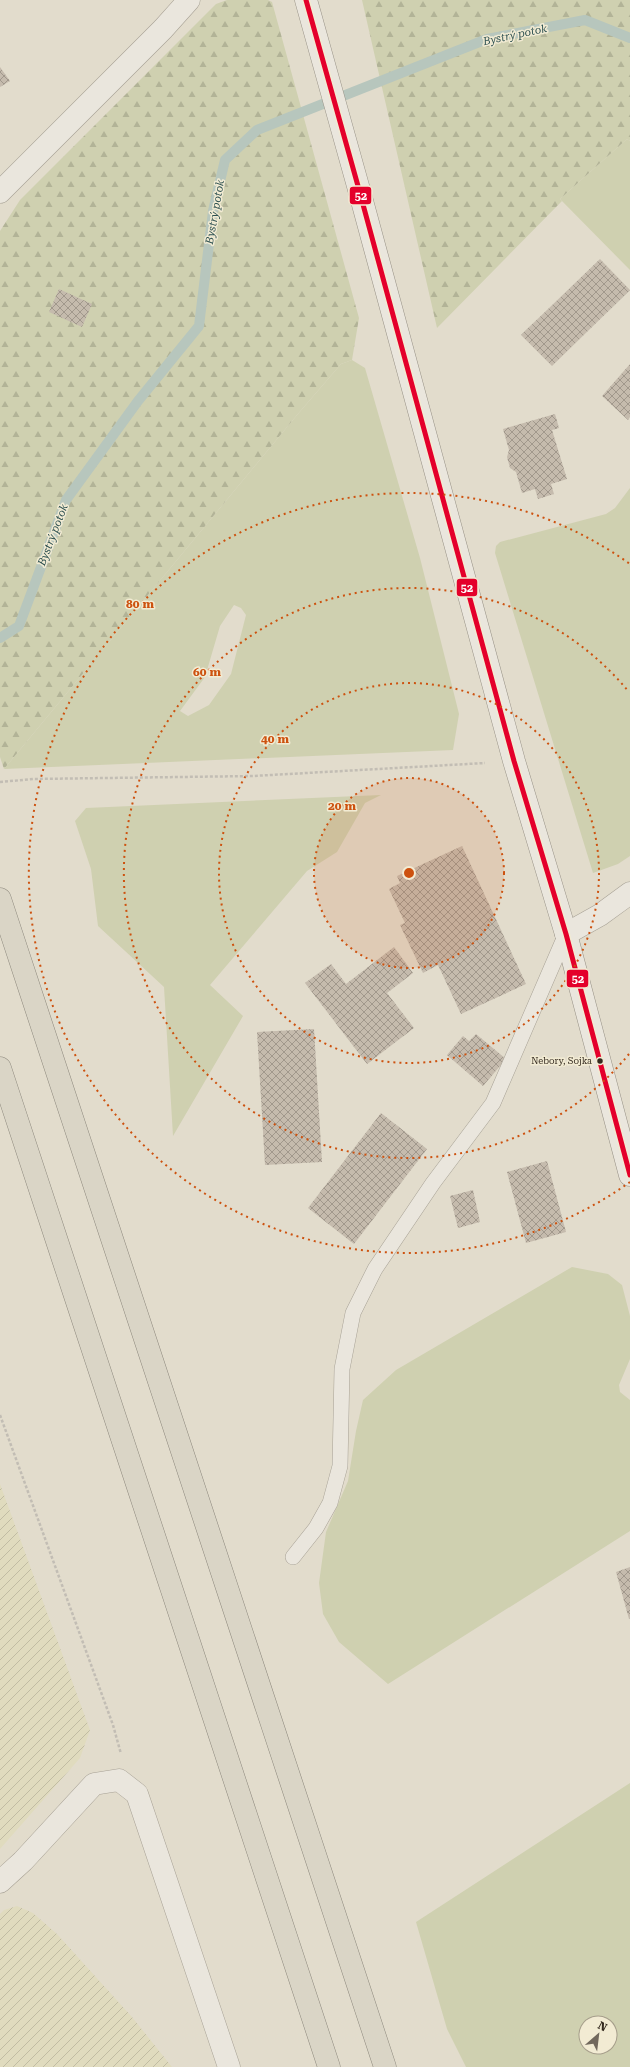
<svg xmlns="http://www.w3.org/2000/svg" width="630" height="2067" viewBox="0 0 630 2067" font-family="'Roboto Serif',serif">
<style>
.farmland{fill:url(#farmland-furrows)}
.green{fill:#cfd0b0;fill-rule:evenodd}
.forest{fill:url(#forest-firs)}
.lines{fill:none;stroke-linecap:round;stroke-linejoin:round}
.stream{stroke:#b7c6bd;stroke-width:10}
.building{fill:url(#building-cross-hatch)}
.service-casing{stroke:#a7a195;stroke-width:16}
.minor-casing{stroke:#a7a195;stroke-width:23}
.secondary-casing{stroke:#969085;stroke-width:23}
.trunk-casing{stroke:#8c877c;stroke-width:23}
.path{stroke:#c2bdb4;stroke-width:2.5;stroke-dasharray:3 2;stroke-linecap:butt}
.service{stroke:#eae6dd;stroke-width:15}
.minor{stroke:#eae6dd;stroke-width:22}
.secondary{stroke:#eae6dd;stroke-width:22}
.trunk{stroke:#dad5c6;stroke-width:22}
.bus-1-casing{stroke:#f2ebd3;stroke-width:8}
.bus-1{stroke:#e4002b;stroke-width:5}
.ring{fill:none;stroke:#cd520f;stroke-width:2;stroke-dasharray:2 4}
.bus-dot{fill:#342a1f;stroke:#f2ebd3;stroke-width:1.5}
.labels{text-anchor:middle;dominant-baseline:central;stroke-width:3;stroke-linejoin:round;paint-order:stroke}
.bus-label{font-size:9px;fill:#342a1f;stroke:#f2ebd3;text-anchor:end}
.water-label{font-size:11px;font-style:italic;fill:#2f5252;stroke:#f2ebd3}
.centre{fill:#cd520f;stroke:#f2ebd3;stroke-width:2}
.ring-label{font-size:12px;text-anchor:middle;font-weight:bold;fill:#cd520f;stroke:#f2ebd3;stroke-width:3;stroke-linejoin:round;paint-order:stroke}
.line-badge{stroke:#f2ebd3;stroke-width:1.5}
.badge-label{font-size:11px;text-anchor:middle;font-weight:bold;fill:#fff}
</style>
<defs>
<pattern id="farmland-furrows" width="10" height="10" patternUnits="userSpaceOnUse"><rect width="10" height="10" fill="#e0dbbe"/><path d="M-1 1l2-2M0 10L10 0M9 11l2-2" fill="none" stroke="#c1bca3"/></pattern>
<pattern id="forest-firs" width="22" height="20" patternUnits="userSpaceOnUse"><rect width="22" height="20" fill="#cfd0b0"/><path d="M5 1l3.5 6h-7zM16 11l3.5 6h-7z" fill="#b2b397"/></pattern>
<pattern id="building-cross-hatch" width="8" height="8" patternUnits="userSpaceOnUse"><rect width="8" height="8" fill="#c5bbad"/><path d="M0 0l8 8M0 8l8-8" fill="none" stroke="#a1988c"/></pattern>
</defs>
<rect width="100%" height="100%" fill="#e2dccc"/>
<!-- farmland -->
<path class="farmland" d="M0,1484l90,246 -10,28 -80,91z
M17,1906l16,7 24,21 75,83 40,50h-172v-153l4,-4z"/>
<!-- green -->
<path class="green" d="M627,139l3,2v129l-70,-71z
M352,360l13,8 55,190 39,156 -6,36 -449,19 293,-354 44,-51zM234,605l7,3 5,7 -15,59 -22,31 -21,11 -8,-5 25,-34 15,-51z
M630,488v368l-12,8 -25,9 -98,-320 1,-7 4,-4 106,-28 9,-6z
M381,795l-16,8 -28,49 -30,19 -97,114 33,31 -70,120 -9,-149 -66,-61 -7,-57 -16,-48 11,-13z
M572,1267l36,7 14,11 8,31v43l-11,26 1,7 10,8v131l-242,153 -49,-42 -16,-28 -4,-31 7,-51 22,-51 8,-50 7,-31 33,-30z
M630,1783v284h-164l-19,-38 -31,-107zM586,2023h24v24h-24z"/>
<!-- forest -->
<path class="forest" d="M227,0h41l4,2 87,316 -7,42 -11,4 -44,51 -293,354 -4,-12v-526l20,-31 196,-196z
M362,0h268v141l-3,-2 -67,60 2,2 -125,127z"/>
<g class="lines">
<!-- stream -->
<path class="stream" d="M0,638l19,-12 47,-126 72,-99 61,-75 14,-115 12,-51 32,-30 230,-91 98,-19 45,18"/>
</g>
<!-- building -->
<path class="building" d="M0,67l10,14 -10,6z
M600,259l30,31 -78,76 -31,-31z
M59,289l33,15 -10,23 -33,-15z
M630,364v53l-2,3 -26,-24z
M555,414l4,14 -7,2 15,49 -16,5 3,10 -16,5 -3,-10 -13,4 -6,-21 -6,-4 -3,-11 2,-7 -6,-21z
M462,846l64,138 -65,30 -23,-49 -15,8 -23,-48 5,-2 -16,-34 11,-6 -3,-7z
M394,947l19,26 -26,20 27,35 -47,36 -62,-81 26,-19 15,20z
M314,1029l8,133 -57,3 -8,-133z
M476,1034l30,25 -23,27 -36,-31 16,-19 6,5z
M381,1113l46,36 -73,95 -46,-36z
M547,1161l19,71 -40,11 -19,-71z
M473,1190l7,32 -22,6 -8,-32z
M630,1567v51l-1,1 -13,-47z"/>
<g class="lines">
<!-- service casing -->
<g class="service-casing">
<path id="service" d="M293,1557l23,-29 14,-25 10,-37 2,-97 11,-56 22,-44 58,-86 60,-80 73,-169"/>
</g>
<!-- minor casing -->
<g class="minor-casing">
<path id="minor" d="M0,192l163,-163 26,-29
M566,934l34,-19 30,-22
M0,1882l23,-21 71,-77 25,-4 18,14 92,273"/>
</g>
<!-- secondary casing -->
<g class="secondary-casing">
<path id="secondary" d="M306,0l52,186 156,575 52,173 64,241"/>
</g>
<!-- trunk casing -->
<g class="trunk-casing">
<path id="trunk" d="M0,899l385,1168
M0,1068l329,999"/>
</g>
<!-- path -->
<path class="path" d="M0,782l33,-3 220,-3 232,-13
M0,1415l113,310 8,29"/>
<!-- service -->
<use href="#service" class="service"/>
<!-- minor -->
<use href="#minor" class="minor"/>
<!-- secondary -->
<use href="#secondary" class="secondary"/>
<!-- trunk -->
<use href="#trunk" class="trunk"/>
<!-- bus-1 casing -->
<g class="bus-1-casing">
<path id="bus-1" d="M306,0l52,186 156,575 52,173 64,241"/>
</g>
<!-- bus-1 -->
<use href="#bus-1" class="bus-1"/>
</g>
<!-- distance rings -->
<circle cx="409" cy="873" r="95" fill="#cd520f" fill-opacity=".12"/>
<g class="ring">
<circle cx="409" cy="873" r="95"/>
<circle cx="409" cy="873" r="190"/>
<path d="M629 1054A285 285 0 1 1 629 692"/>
<path d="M630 1182A380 380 0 1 1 630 564"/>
</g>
<!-- markers -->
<circle class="bus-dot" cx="600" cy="1061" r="3.5"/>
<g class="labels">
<!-- bus labels -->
<g class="bus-label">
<text x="592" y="1061">Nebory, Sojka</text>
</g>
<!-- water labels -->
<g class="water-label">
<text transform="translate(515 35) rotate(-12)">Bystrý potok</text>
<text transform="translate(215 212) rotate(-80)">Bystrý potok</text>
<text transform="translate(53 535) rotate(-69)">Bystrý potok</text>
</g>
</g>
<circle cx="409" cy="873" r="6" class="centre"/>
<g class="ring-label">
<text x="140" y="608">80 m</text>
<text x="207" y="676">60 m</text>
<text x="275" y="743">40 m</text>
<text x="342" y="810">20 m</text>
</g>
<g class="line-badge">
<rect x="349" y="186" width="23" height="19" rx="4" fill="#e4002b"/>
<rect x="456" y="578" width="22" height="19" rx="4" fill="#e4002b"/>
<rect x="566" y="969" width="23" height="19" rx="4" fill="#e4002b"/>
</g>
<g class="badge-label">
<text x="361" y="200">52</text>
<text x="467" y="592">52</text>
<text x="578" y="983">52</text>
</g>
<!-- north arrow -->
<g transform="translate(598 2035) rotate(28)"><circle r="19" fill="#f2ebd3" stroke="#a69e8b"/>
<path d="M0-3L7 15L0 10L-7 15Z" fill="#71685c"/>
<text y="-6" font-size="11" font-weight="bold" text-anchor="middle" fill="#342a1f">N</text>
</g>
</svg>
